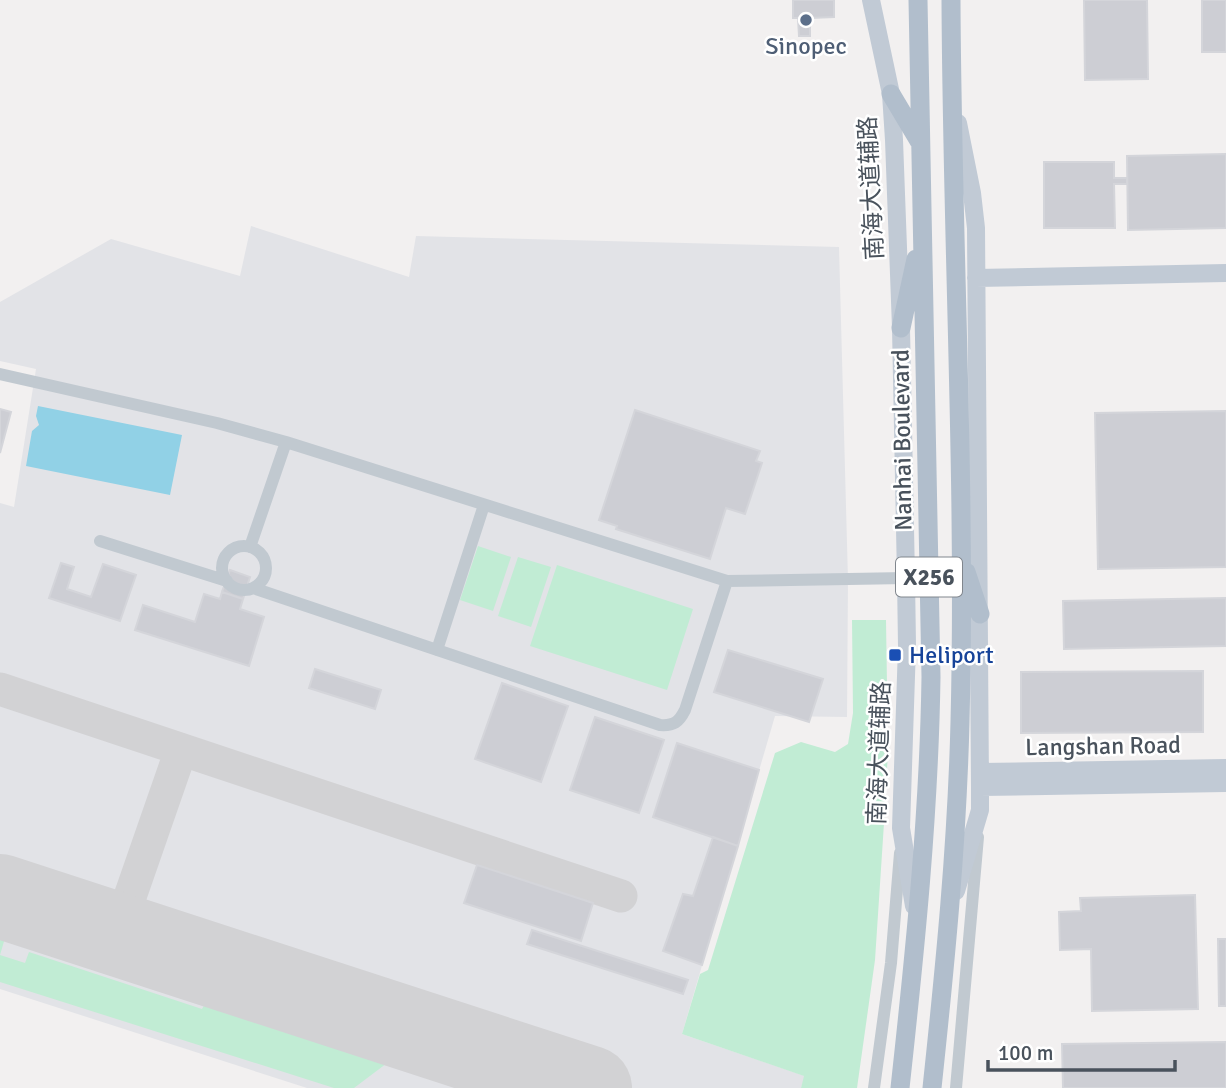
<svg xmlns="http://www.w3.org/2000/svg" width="1226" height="1088" viewBox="0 0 1226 1088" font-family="Signika,'Noto Sans SC',sans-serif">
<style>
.airport{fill:#e2e3e7}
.green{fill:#c1ecd4}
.water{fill:#91d1e6}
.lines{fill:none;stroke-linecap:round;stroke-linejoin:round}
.taxiway{stroke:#d2d2d4;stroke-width:33}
.runway{stroke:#d2d2d4;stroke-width:84}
.building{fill:#cdced4;stroke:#d4d5da;stroke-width:2}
.street{stroke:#c1c9d0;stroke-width:12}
.secondary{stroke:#c1cad5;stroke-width:18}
.primary{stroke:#b1becc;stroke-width:19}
.service-dot{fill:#5c6f8a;stroke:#fff;stroke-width:2.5}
.transit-dot{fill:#1a4fb4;stroke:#fff;stroke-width:2.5}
.labels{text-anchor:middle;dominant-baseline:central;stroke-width:5;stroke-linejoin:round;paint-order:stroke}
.shield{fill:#fff;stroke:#80868d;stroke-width:2}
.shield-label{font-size:23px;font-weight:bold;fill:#49525c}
.service-label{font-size:24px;fill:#4e5e75;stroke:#fff}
.street-label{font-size:24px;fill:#49525c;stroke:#fff}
.transit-label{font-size:24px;fill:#164399;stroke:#fff;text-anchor:start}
</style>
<rect width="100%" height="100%" fill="#f2f0f0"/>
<!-- airport -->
<path class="airport" d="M251,226l158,51 7,-41 423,11 9,333 -1,137 -72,-1 -93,318 123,42 -4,12h-494l-307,-99v-486l14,4 22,-138 -36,-8v-59l111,-63 129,37z"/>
<!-- green -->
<path class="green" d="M478,546l33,11 -18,54 -33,-11z
M518,557l33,10 -20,60 -33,-11z
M557,565l136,44 -26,81 -137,-44z
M852,620h34l2,130 -3,58 -10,152 -18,128h-56l3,-12 -122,-42 18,-60 8,-4 67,-217 26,-11 34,10 13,-8 5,-31z
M0,917l10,4 -10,34 25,8 4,-11 173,57 13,-23 192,62 -53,40h-20l-334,-106z"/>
<!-- water -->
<path class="water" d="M38,406l144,29 -12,60 -144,-29 6,-35 7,-6 -3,-9z"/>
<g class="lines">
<!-- taxiway -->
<path class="taxiway" d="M0,689l621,207
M117,934l64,-184"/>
<!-- runway -->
<path class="runway" d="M0,896l590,192"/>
</g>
<!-- building -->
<path class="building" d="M793,0h41v17l-24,1v18h-11l-1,-18h-5z
M1084,0h63l1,79 -63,1z
M1202,0h24v52h-24z
M1226,154v74l-98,2 -1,-74z
M1044,162h70v16h13v6h-13l1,44h-71z
M0,409l11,3 -11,41z
M635,410l125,41 -4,10 6,2 -17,51 -19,-6 -16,51 -94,-30 1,-3 -18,-6z
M1226,411v156l-128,2 -3,-156z
M61,563l13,4 -7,22 24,8 12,-33 33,11 -16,46 -71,-23z
M230,570l20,7 -7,22 -21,-7z
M222,592l21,7 -3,10 24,8 -15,49 -114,-36 8,-25 52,17 9,-28 16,5z
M1226,598v48l-162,3 -1,-48z
M728,650l95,29 -14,43 -95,-30z
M315,669l66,21 -6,19 -66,-21z
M1203,671v61l-182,1v-61z
M502,683l66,23 -27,76 -66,-23z
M595,717l69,23 -25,73 -69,-23z
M677,743l82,27 -21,76 -85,-29z
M713,837l25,9 -36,119 -39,-14 20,-57 10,2z
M477,865l116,38 -12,38 -117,-38z
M1195,895l3,114 -106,2 -1,-62 -31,1 -1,-38 22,-1 -1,-13z
M532,930l156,50 -5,14 -156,-50z
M1218,939h8v67h-7z
M1226,1042v46h-163l-1,-44z"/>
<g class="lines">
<!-- street -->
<path class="street" d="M0,374l217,49 69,19 441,139 179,-3
M100,541l127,40
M222 568a22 22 0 1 1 44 0a22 22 0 1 1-44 0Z
M250,547l36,-105
M253,588l407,137c14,1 19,-3 25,-15l42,-129
M437,650l47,-145
M874,1088l17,-125 9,-110
M956,1088l22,-251"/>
<!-- secondary -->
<path class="secondary" d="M871,0l20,94 3,46 7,188 5,250 1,68 -6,182 13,78
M976,278l250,-5
M980,772l246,-4
M980,787l246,-4
M956,891l24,-81v-23l-4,-559 -4,-35 -14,-70"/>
<!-- primary -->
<path class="primary" d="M891,94l28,47
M901,328l15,-69
M966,572l14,42
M900,1088c15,-137 29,-273 31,-411l-13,-677
M932,1088c13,-122 25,-243 28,-366 6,-240 -8,-481 -9,-722"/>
</g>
<!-- markers -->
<circle class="service-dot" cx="806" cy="20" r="7"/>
<rect class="transit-dot" x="888" y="648" width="14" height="14" rx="3.5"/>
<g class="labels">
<!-- shield labels -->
<rect class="shield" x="896" y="557.5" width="66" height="39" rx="5"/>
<g class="shield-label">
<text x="929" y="577">X256</text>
</g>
<!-- service labels -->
<g class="service-label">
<text x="806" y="46">Sinopec</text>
</g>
<!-- street labels -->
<g class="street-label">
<text transform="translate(871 188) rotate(-93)">南海大道辅路</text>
<text transform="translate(902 440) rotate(-91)">Nanhai Boulevard</text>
<text transform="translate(1103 746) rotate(-1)">Langshan Road</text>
<text transform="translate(879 753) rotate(-88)">南海大道辅路</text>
</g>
<!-- transit labels -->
<g class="transit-label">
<text x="909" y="655">Heliport</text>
</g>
</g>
<!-- scale -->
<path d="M988 1060v10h187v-10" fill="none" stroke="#49525c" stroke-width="3.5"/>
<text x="998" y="1060" font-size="21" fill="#49525c" stroke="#ffffff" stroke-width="5" paint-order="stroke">100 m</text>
</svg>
